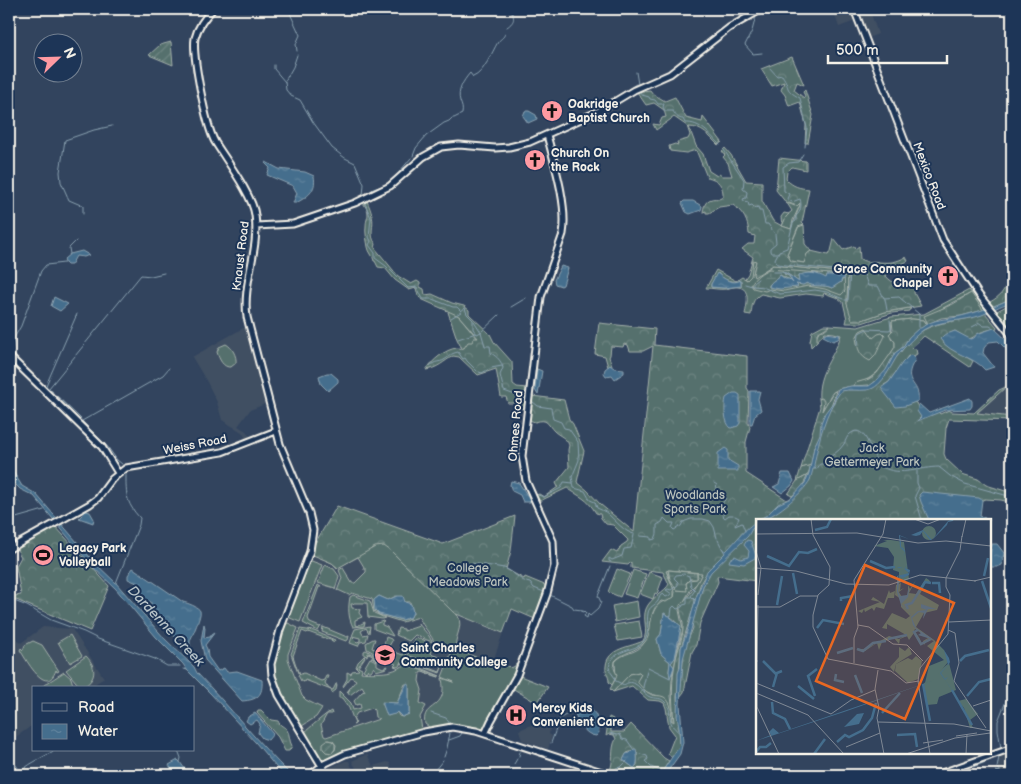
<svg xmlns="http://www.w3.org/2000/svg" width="1021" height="784" viewBox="0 0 1021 784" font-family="'Balsamiq Sans',sans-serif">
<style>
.built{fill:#404f62}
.grass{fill:#55706d;stroke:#a4b0aa;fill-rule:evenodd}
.forest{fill:url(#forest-crowns);stroke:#a4b0aa;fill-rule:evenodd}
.wetland{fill:url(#wetland-marsh);stroke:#a4b0aa;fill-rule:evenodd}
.garden{fill:url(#garden-furrows);stroke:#a4b0aa}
.water{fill:url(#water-ripples);stroke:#8ba2b1}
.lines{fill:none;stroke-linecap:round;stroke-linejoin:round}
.stream{stroke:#8ba2b1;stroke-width:1}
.major-casing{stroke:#f4f1e8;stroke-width:9}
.major{stroke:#1d3557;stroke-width:5}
.labels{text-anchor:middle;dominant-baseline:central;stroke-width:4;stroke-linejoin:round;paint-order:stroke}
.poi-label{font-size:12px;font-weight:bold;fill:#f4f1e8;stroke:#1d3557;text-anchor:start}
.street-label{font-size:12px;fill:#f4f1e8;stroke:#1d3557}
.park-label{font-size:12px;fill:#bcc4bd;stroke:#1d3557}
.water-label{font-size:14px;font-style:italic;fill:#b7c3c8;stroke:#1d3557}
.inset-river{fill:none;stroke:#456e8d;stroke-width:2.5}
.inset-road{fill:none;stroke:#808995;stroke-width:1}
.view{fill:#e96822;fill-opacity:0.15;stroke:#e96822;stroke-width:2.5}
.inset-edge{fill:none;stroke:#f4f1e8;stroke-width:2.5}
</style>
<defs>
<pattern id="forest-crowns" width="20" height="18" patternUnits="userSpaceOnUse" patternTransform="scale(1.25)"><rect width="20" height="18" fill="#55706d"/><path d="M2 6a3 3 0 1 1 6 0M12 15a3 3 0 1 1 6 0" fill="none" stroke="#6e8582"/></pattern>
<pattern id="wetland-marsh" width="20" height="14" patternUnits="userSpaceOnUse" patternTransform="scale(1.25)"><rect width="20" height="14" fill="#55706d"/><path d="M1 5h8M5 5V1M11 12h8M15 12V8" fill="none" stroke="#6e8582"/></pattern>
<pattern id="garden-furrows" width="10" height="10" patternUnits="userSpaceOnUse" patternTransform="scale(1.25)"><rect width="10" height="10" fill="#55706d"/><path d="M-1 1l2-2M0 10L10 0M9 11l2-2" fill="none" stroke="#6e8582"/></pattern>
<pattern id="water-ripples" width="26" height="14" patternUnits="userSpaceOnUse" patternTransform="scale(1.25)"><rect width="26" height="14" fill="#456e8d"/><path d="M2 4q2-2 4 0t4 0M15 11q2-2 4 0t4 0" fill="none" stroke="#60839d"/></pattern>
</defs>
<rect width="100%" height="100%" fill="#32445e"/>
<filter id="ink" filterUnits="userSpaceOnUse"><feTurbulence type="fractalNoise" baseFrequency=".02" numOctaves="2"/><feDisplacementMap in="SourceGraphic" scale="10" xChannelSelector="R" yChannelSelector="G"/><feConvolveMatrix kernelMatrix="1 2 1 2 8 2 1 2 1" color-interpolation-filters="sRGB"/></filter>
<g filter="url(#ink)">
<!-- built -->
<path class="built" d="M825,9h26l4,12 -16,6 -6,-18 -7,3z
M857,9h27l-13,5 7,20 -10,4z
M245,327l20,77 -15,6 -12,16 8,5 5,8 -6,2v-4l-3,-5 -20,-12 -5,-18 -10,-20 -15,-25z
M1012,383v36l-40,-3 33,-31z
M372,548l82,65 49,20 -11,31 -33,62 -118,27 -18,9 -44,-69 -4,-42 37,-97 20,9 4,5z
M43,627l29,2 32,49 -15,10h-55v36l-25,18v-112l12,13z
M534,724l16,5 -1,5 3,2 -4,13 -26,-9 -3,-10z
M1012,752v23h-11l-3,-9v-10z
M367,754l6,12 14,-4 3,1 3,11 -36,1 2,-1 -7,-13z
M345,761h4l6,13 -1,1h-23l-4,-6z"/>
<!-- grass -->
<path class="grass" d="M787,203l8,3 5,-3v2l-7,15 -2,9 -9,-3 4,-10 6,-5z
M804,225l1,19 6,7 -4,3 -2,9 -14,-2 -4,-7 12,-28z
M753,259l3,2 -3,13 13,-4 7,-5 75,8 -1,31 15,16 23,-8 25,-4 1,1 -2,1v1l-17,2 -30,10h-16l1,-4 -4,-17 -5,-4 -14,-5 -1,3 -17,-2 -26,4 -19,-4c-9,5 -9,12 -10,21l-6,-1c2,-9 6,-26 -7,-27 -4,-1 -8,1 -12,2 -7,1 -14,-1 -20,-1l10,-18 20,11 6,-4 5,3 2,-2zM718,273c6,8 14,9 23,8v5l-17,2 -13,-1v-3z
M969,290l18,19 -4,1 -12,-17 -28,15 -17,12 2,4 -2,1 -3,-5 -11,-1 -20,2 -1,17 4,4v5c-10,16 -20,34 -40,36l-2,3c-8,1 -18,2 -23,10 -3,6 -3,10 -8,15l2,-6 -4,-7 -1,1c-2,-27 15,-41 22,-64l-7,-2 -9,-1 -8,9 -1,-4 3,-6 5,-1 6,-5 28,2 33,-10 33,-3z
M1012,303v29l-17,-20z
M450,311l9,5 19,23 -16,10 -5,-10 -9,-27z
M226,344c6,3 11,12 10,19l-5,4c-8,1 -12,-8 -14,-15l2,-5z
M811,465l-3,10 -11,6 4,-13z
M776,498l-74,74 -4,10 -7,7 -12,21 4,19 -7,28 -4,23 -1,16 3,26h-2c0,-38 -22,-17 -36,-41l4,-5 -1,-4 -9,2 -17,18 -3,-3 6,-11 -1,-16c7,-10 23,-8 29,-19 2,-3 3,-8 4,-11 6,-20 3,-28 26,-35l1,-5 -10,-24zM668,570l29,3 1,4 -2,2 -7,1 -3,4 1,4 -3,2h-7l-7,-11zM664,613c6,4 12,6 15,13 4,7 -3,32 -8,37l3,4 -2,8 -3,-3 1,-10 -9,-8 -4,-15 4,-5z
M378,545l8,1 72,70c6,12 -5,22 -2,34l34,12 2,-4 5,2v3l9,3v-1l2,2 1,-1 2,2 4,-2 1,-2 3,2 -34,64 -14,-2 -43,1 1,-2 -4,-3c-3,-16 10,-15 16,-26 3,-6 2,-13 1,-20l12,4 -12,-5 10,-26 -3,-1 -1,2 -15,-4 -2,5 2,2 13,4 -2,3 -12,-5 -2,1 -3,9 13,5 3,-7 -2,-1h2l-3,9 -14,-5 1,-6 -17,-6v7l30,13 -36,-13 -2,1 -1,-2v3l-4,2 -3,-1 2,-2 -16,-6 -3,3v4l6,3 5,-2 -1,2 -11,3 -2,-4 -3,4h-3v-2l-2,3 -3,-2 7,-12 6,3 1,-1 -4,-2 2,-2 -4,2 2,-3 -5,-2 -1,3 -3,-1v-4l2,-1 9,5 2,5v-5h4l-7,-2 -7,-4 -1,-6 7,-4h2l-3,9 8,3 2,-7v5l4,6 -3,-7 3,-11 5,2 1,2 -3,5 -4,-1 -1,3 19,7 4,-11h2l-3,12 1,2 8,-20 9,2 6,6 5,-1c-3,-11 -12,-17 -16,-28l-17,5 -23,-7 -5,-4 -2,-12 -20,-6 -3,2 -11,-5 -1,1 5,-13 -3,-8 5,-3 -1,1 9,15h3l11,-11v-3h-3l1,-2 -6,-10 -21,11 -5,-5 -20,-9zM379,596l9,4 8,-4 9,6h5l3,11 -3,5 -8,2 -25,-7 -3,-13z
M309,560l13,5 -22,57 -10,-4 -1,-3z
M325,565l9,4 5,7 -4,14v-2l-17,-5z
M617,569l13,5 -10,23 -12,-5z
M633,570l13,4 -9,24 -13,-4z
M649,572l14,5 -6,17 -2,-1 -2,6 -13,-5z
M318,585l3,2h-2l-11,31 2,5 10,4 1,-1 -3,5 -15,-8z
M353,595l17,6 4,12 11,5 -3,1 -14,-2 -1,-14h-13l-1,1h-2l1,4 8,1 -1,4 3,4 -7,3v5l1,-1 1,2 8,-4 -1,4 -11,1c-5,-10 -5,-19 -3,-30z
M637,601l2,16 -24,5 -3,-16z
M383,621l1,1 -2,1v2l5,2 6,9 -19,-7v-5z
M639,621l3,16 -24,4 -4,-16z
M288,623l10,5 -10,26v5l14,37 4,4 16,8 -6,9 -14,9c-6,-4 -10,-12 -14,-19 -22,-33 -16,-47 -3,-82z
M418,623l11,13 3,6 -17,-7 -6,6 -13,-6 2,-7 6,1v2l15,-5z
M370,626l-1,7 -3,-5 -5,3 2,4 5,-1 -2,7 -6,1 -2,4 -8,-3 2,-6 5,5 3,-1v-3l-8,-2 3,-7z
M323,627l24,10 2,-1 -1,4 -2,1 -24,-9z
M300,629l14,2 21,9 -2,3v-2l-25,-9 -1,1 -5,-2 -9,25 5,16h2l-2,1 -7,-19z
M70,635l12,21 -12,7 -12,-21z
M33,641l9,4 17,26 -2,1 -1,-2c-10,28 -30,-11 -36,-20l1,-2 2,2 2,-5z
M86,656c12,12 10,25 -5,32l-15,-18z
M364,656l1,1 -7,10 4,2 -1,3c6,1 23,1 30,-1 5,-1 10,-5 16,-6l32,12 -17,-5 -2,1 -1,8 3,9 -2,13 6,3 -6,11 2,13 -75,21 -26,11 -17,-29c4,-4 24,-21 27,-22l1,3h-5l-6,11 3,11 2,1 53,-18 -4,-2 -1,-7 -2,-2 -15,5 -4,6 3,4 -3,2 2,-1 -6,-16 -7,-10h-3v-7l12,12 2,7 8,-2 -1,-4 -4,1 -2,-4 8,-9 3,-1 -3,-5 -12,9 -2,-3 2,-3 -3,3 9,-12 -5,-3 -8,10v-1l4,-7v-7l4,2 1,-3 7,-1 -3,-3 2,-5zM405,684l4,1v29l-7,3 -3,-1 -2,-4 -9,4 -6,-13h15zM328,740l5,1 3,4 -1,5 -4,3 -5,-1 -3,-4z
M64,672l7,6 3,10 -31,-1 1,-2z
M304,673l17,8 3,-1 2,-4h2l-3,7 4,6 4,1 3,-6h1l-1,6 -4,3 -1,-3 -26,-10 -1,2 -3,-1 -3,-6z"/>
<!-- forest -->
<path class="forest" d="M792,57l12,28 -7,-3 -3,8 10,8 1,-2 -2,-4 2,-2 8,25 -5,28h-3l1,-18 -6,-23 -11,4 -4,-11 -4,-5 3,-8 -12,4 -11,-17z
M650,90l3,4 12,7 10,-4 11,21 16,4 1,-5 19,25 -4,3c-8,-8 -16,-18 -29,-18l7,19 7,8 6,17 8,5 2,-2 3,2h10l-4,-13 -5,-6 2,-2 -3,-4 3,-3 6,7 15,26 16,1v19l11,20 9,5 -1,-9 3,-4 5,1 -3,3 -4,9 9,3 9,-24v-2l-3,3 -8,-3 -2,1 -11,-14 3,-32 27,3v9l-14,-3 -5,5 -1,7c7,8 14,9 23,10l-7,34 2,2 -6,2 -11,27 4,7 13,2 3,-9 4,-3 17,4 3,-4 3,-12 9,11 11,-4 1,3 4,-3 1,13c9,5 10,1 19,3 12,1 17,0 27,-5l2,4 -17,8 -5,7c7,9 16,9 27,6l2,6 -1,5 7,13 -36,6 -23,8h-10l-5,-16 1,-31 -75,-8 -19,12 -1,-3 3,-13 -3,-1 -2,16 -4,4 -2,-2 3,-4 5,-17 -11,-8 6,-5h6l1,-8 -6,-2c-1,-13 -5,-21 -16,-29l-14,2 -10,6h-3v-2l-3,1c1,-10 6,-15 16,-13l4,-2c1,-11 -5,-18 -16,-20l-11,-27 -10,3 -16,-2 -1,-5 6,-2 3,1 -1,-3 11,-3 2,-4 -3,-9 -13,-9 -18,13 -3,-6 6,1 3,-7 4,-1 -2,-7 -10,-7 -8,2 -9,-13z
M367,201c2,5 4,9 5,15 3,9 -4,19 4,28l-1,4 23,28 13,8 6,-3 3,2v4l4,2 1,6 7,-1 20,9 12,3 5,4v4l21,20 4,8 18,20 1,22 4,3 10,1 -2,23 -10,-8h-7l-2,-6h-5l-5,-28 -18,6 -19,-18 -6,-1c-10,6 -15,12 -27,14 6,-9 19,-21 31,-22 2,0 5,1 7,0l4,-6h4l2,-4h4l-19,-22 -38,-17 -3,-3 -2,-8 -7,2 -14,-10 -10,-12 -7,-1 -3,-6h-1c-1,-6 -5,-8 -6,-14 -1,-6 -3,-15 -2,-21 0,-10 6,-11 -3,-23z
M1012,281v17l-20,9 -4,-4c8,-4 15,-9 18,-18z
M971,293l12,17 -22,6 -20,2 -13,6 -4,-8 29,-12z
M985,313l12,14 -1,2c-5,0 -13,2 -17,4 -4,2 -5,5 -11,6l-13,-8 -14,7 2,5 30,18 -3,6 -46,-31 -13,12 5,1 1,5 -3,2h-6l-19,26 -5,3 32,18 7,14 15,-6 2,3 9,-4 3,2 22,1 25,-23 7,-3 -29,26 35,4v4l-63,-2 -3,9 -2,26 2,5 16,15 16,5 8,6 26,8v7l-7,1 -4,-1 -16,-1 -53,21h-171l3,-3 -7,3v61l-40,-5 1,6 -18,41 -4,22 -4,7 -8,40 -4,5 4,-47 9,-22 -1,-5 11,-37 6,-11 -3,-1 -5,8 -20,66 -4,49 3,48 -8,13 -4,-5 7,-18 -6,-8 -3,-19 -2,-5 -4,-2 -12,-1 -16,-14 -19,6 17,-18 9,-2 2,2 -4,7c2,4 10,12 15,14 3,1 8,0 12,2 8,5 8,15 7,23l3,2c-2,-22 -3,-42 2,-63 2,-10 7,-21 7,-31 1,-8 -4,-14 -3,-23 6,-4 19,-24 22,-32l-33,-3 -3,1 8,19v7l-8,5 -5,-1c-2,4 -6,5 -7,9 -6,11 -1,24 -10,33 -9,9 -21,9 -29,18l-1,7 3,7 -5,10 -3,-3c0,-6 -4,-10 -3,-16 1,-18 25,-19 37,-25 6,-10 -1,-22 3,-32 4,-11 20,-18 23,-25l-6,-12 -32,-4v-6l-3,3 -26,-3 9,-12 6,3 4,-7 6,-4 1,-2 -15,-15 -7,-1 -5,-6 -1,-4 -4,-1c-9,-15 -16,-16 -29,-25l-29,14 -2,-7 3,-1 5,3 14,-10 -2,-4 13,-16 -1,-17 1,-5c-3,-8 -10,-9 -15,-14 -7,-7 -6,-13 -19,-9l-6,-2 3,-24 32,4 5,19 4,5 11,27 -7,31 10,8 14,15 33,27 19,-186 -10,5h-13l-2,-6 -4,-1 -1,3 -12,-1 -1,9 -1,2 3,8 -4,2 -3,-11 -10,-2 4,-31 56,6 -1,16 93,11v32l2,3 -1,31 2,5 -4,15v31l41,27v1l9,-8 -4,3 -4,-2 9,-13 11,-6 -5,10 3,-2 12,-44 -4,8 -3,18 -10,3 19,-61 -1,-8 3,-1 2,3 -2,10 11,-19 3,-1 -5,15 4,-5 1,-7 5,-4 25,-2 3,-3 -16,1 2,-3 14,-4 8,-6 12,-17 6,-9v-5l-6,-8 4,-4 -1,-9 20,-2 11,1 3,5 -17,12 -6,10 -8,6 -11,21 -12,10c17,-6 14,-12 23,-25 5,-6 11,-14 17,-20 20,-21 49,-15 73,-26z
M823,325h7l-13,8v8l-6,6 -1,-6 2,-10z
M866,328l7,10 5,-4 4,-1 3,3 -10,20 -5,5c-11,-5 -12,-12 -14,-23l4,-7z
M337,506l106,38 72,-28 -4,35 -5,18 18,10 1,-2 22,9 -12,33 -23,-10 -9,24 -49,-20 -63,-62 -7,-5 -9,1 -37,21 -6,-5 -19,-8 1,-10z
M55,526l54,60 -19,45 -81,-34 12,-2 -5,-29 5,-9 -5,-9 17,-8z
M520,676l28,11 -11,16 -25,-15 6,-11z
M609,717l4,2 1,3 -3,4v6h13l7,-8 33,34 5,3 -9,14h-41l-10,-3c6,-10 1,-23 7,-33l-2,-4 -5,-1 -3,2zM633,751l4,2v12l-3,3 -11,-8 4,-7z"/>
<!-- wetland -->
<path class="wetland" d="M769,269l75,6 1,16 -4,4 -16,-6 -17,-3 -24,5 -14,-2 -5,2 -12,-3 -2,-4c4,-7 11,-12 18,-15zM786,273l13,9 -1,-6 13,-3 1,1 -4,3h3l2,-4 6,1 -5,1 -2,2 13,6 1,-1c4,5 7,4 12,1l-6,5c-9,-4 -17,-1 -25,-5 -2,1 -5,1 -8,1 -11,0 -14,6 -30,3v-2l11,-10 10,5 3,3 -4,-7 -5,-2zM827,275l17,1v3h-1l-2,3 -2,1 -1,-2 -8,1 -3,-2 -1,1 -5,-5 5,3z
M668,570l29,3v6h-7l-4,4 1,8 -10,-1 -7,-11z
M258,710h3l10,10 7,1c2,5 6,5 9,9 3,4 2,11 5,16l-3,5h-4l-7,-14 -21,-24z"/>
<!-- garden -->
<path class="garden" d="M171,42l2,23 -24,-10 11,-10z
M327,740l5,1 3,3v5l-3,4 -6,-1 -3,-3v-6z"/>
<!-- water -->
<path class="water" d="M525,111h4l7,4 1,4 -9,4 -5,-7z
M266,162l13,7 26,3 9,4c3,15 -7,21 -18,27h-3l4,-10 -4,-7 -26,-11 3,-7 -5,-5z
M684,201h9l9,5 -1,4 -11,4 -4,-2 -4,-9z
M82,251l7,4 -5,2 -8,-1 -5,9h-4l-2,-2 -1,-4 6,-5z
M561,266l7,2 -5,17 -2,1 -6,-2 -1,-4z
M782,272l4,1 13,9 -1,-6c9,-5 19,-3 28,2l1,-3h16l2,4h-3l-1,3 -9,6c-8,-4 -18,0 -25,-5l-4,2 -7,-1 2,2 -1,1 -17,2 -11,-2c1,-7 9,-7 11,-12l5,4h4l4,4 -4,-7z
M717,273c7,6 15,12 24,7v6l-17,2 -13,-1v-3z
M54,297l14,7 -8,7 -9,-5z
M1012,298v3l-2,2c-10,2 -18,8 -28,12 -19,7 -41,4 -59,15 -8,6 -15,14 -22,21 -9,10 -17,37 -34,39 -8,1 -18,-1 -26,1 -16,21 -22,49 -27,74l2,4h-3c-1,4 -2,8 -3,11 -7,13 -38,40 -52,40l9,-5 11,-11 13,-6 14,-15 4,-10 5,-26 6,-13 1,-11 4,-10 9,-12 4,-12 13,-3h18l7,-5 10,-11 9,-17 8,-6 6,-10 10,-9h2c12,-10 26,-8 40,-12 17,-4 35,-10 51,-18z
M994,328l18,17v7h-3l-11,-11 -9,1 -5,6 -1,5 11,14 -9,3c-11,-14 -34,-15 -45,-31l4,-4 11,-4 15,8 4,-1 3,-4z
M825,333l15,2 -2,4 -5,2 -10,-5z
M910,355l4,1 1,4c-15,24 6,21 3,41l-13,5 -9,1 -15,-19 8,-6 13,-19z
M610,365l4,3 10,1v4l-9,6 -3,-4 -6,1 -2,-3 1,-4z
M537,369l5,2 -4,24 -3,-5z
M327,373h4l7,6v3l-10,9 -7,-7 -2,-8z
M750,391h10l-2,8 3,11 -6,5 -3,9h-2z
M733,393h4l3,2v28l-2,3 -7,2c-7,-5 -7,-22 -5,-30z
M970,398l2,3v5l-2,3 -25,1 -28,11 4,-4 -4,-6 2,-7 10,9z
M725,448l3,2v10l10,6v5h-20v-18z
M9,465l13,21 14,8 59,69 21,20 49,56 29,28 3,6c32,33 61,70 94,102h-6l-9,-8 -20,-24 -45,-49 -24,-24 -4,-6 -27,-27 -40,-48 -25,-24 -57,-69 -14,-7 -6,-6 -5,-12z
M782,473h8l4,8 -3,5 -9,7 -9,-6 6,-3z
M511,481l8,2 10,15 1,4h-7l-3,-7 -8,-4 -2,-6z
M922,492l57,6 3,2 -2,16 10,4h-61l-8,-18 -2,-7z
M86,511l4,1 4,7 -1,4 -14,-5z
M757,521v4l-5,4 -4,7 -37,36 -8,14 -20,73 -3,45 3,38 -3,12 -15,21h-5l20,-30 -1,-18 -2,-11 1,-43 2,-5 1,-20 5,-13 10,-38 11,-26 18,-18 -3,-5 4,3c11,-11 18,-22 31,-30z
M747,540l4,1 5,15 -1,2 -11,6 -15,-2 1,-3 5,-3 6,3 7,-2 1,-6 -5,-6z
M992,544h5l7,9 -2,12 -5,2h-7v-12z
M133,568l50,34c4,1 16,5 17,9 2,4 -8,25 -10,30v4l3,9c-8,-2 -8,-8 -9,-15h-6l-7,-6 -2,-12h-7l-12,-13 1,-6 -8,-1 -2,-3 1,-7 -3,-1 -2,-7 -9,-4v-4z
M379,596l9,4 9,-4h6l2,6 6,2 2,8 -2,5 -9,3 -23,-6 -4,-4 -1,-10z
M664,613l5,3 2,-1 -1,2 11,9 -6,32 -4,5 3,4 -4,11 -1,-7 1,-9 -9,-8 -4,-15 4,-5z
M204,624l1,4 -1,10 6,-1 2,-3 3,-2 -10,13 2,4 1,8 10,14 6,-3 3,4 10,-1 25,9c1,15 -4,20 -20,21l-37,-41 -4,-19z
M407,683l2,1v30l-7,3 -5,-5 -2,2 -8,2 -5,-14 15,1z
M585,708c14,2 12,14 14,25l-3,3c-12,-1 -17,-14 -22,-24l2,-2z
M255,713l18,21 -5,6 -6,-2 -4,-5 2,-9 -3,-4 -7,4 -4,-3 2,-4z
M634,749h2c1,5 3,16 -2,19l-11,-8 3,-6 4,-1z
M178,760l2,2 9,13h-14l-6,-10z"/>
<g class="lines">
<!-- stream -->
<path class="stream" d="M288,9l12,26 -4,9 1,7
M756,16l-4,15 -7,14 8,9 9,-1
M507,27c9,-6 8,-11 2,-18
M274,65v4l11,13 1,8 5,6 9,4 13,22 19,26 13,10 10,5 9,21 -1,12
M769,67l8,9 5,-1c9,13 1,14 18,23l7,30 -2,19
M636,72l2,12
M285,81l8,-14 4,-12
M628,89l8,-5
M640,92l2,3 7,2 1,2 5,1 3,4h6l-1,3 2,4h8c2,4 5,8 10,8l2,4c16,-1 25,12 35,22
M724,150l20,30 -1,9 4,3 -1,6 -3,1 1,2 4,1 1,4 3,-1 3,3 3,-1 1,4h3l3,13h3l7,10 1,9 -6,5v3l1,2h7
M413,156l3,-8 10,-12 18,-13 5,-2 3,-3h2l8,-4c1,-6 0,-7 -2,-13 -3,-10 3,-20 10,-28l3,4c11,-4 19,-25 25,-35 3,-4 6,-4 7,-9
M396,176l15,-18
M365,194c5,-1 6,-5 11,-6 9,-3 11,-3 18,-10
M365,203l6,15 -2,19 2,4 -2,4 6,8v5l11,8 22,22 9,-1 6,12h9l21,8h4l4,4 4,-3 2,6 6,6v9l4,5 4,-2 4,14h5l1,7c6,4 10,7 12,15l-3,7 4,16 20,7
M83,214v-8l-14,-6 -8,-18 -1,-10 5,-32 29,-10 18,-4
M70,254l-1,-6 7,-7
M795,266l-18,-2 -2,-5 4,-8 8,-3 6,-25 3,-2v-5c5,-4 6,-11 4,-17l-8,3 -5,-3 2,-5 -5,-3 -1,-24 6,-4 9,-1 5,-8
M797,266l47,5
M846,271l10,3 7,-3 5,15h10l6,12 15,-1 20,17v13
M773,272h9
M758,279l-5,4v3l11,1
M745,284l7,2
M765,288l15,6 35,-4 12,2 16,7
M885,299l2,11
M845,300h3l2,-28
M511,307l15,-9
M451,318l10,-6
M474,321l7,11 18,-17
M978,322l6,4h6l3,2
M972,327l6,-3
M458,339l18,-6
M858,345l1,-12 8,-4 22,1 2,-1 -1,-9
M11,352l3,-14 7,-12 20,-55 5,-6 18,-2
M430,366c6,-6 9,-3 14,-6 7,-4 5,-6 14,-8l5,7 2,-1 2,3 10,10
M479,372l3,1 9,-5 11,-2
M49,388l92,-113 10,1 13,-3
M53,392l-7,-6 1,-3 30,-69
M56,395l25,24
M533,402l5,4 13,2 2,11 8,3 3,6 5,1 9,13 1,18 -7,17 2,11 11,3 5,9 5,2 2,6c4,2 8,3 11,6 8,7 16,18 26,20
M825,462c6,-7 14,-10 19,-18 2,-4 3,-8 6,-10 17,-14 22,28 32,33 19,10 38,0 57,0l11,9 15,8 47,13
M122,464l-5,-4 -10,-14 -25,-25 81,-46 6,-7
M814,468l3,1 3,-5h3
M917,471v12l2,5 -4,8 7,24
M714,483l3,2 -2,6 1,3 -3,3 3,2 4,-4 6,3 -4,6 3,4 -2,8 2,2 4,-3h4
M538,495l6,2 17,-9 3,-6 9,1
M735,516l4,2 -4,8 7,-3 3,8
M9,520l35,-10
M640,536l11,1v3l4,-1 2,-5v-9l5,-3 2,-4 5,5h5l-2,5 2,2 7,-4 2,-4 8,-3h12l7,2 4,6 3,11
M718,540l4,8
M611,562l-2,-1v-3l3,2 10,-4 2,-7 7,-1 3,-13
M472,563c11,2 21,3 32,5 8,2 17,14 26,15l4,5 10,4
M116,583l23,-58 1,-7c-15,-16 -14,-25 -14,-46
M550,595l22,11 2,3 8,1v2l2,-1 2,2 -2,3 3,2 1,-4 2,2 8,-7 3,-7 -3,-6 12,-30
M9,599l18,7 24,14 33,12 14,7 57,20 12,7h13
M671,615l1,-7 2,-2 3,3 5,-2 1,-2 4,-1v-7h4
M184,669l3,1
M645,693l-2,-6 5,-20 22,11
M431,713l15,5 4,6
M599,726h4
M610,733l7,2 3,-1 2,5 5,1 7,10
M680,733c-17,-12 -5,-21 -15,-31 -4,-5 -9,-3 -15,-5 -7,-3 -9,-10 -15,-13 -4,-3 -8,-1 -11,1l-10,-5 1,-2 -5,-7 -1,-4c4,-19 26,-15 34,-25 8,-8 3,-19 5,-29 1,-7 7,-7 10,-12 1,-2 1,-4 3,-6l2,-1 3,3 6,-3 -6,-4 2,-1 3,1 7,-5v-3l-4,-4 2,-3 8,-1 5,2 2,10 4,4 -4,6 4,4
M449,740l11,-4 2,-3
M551,743l9,-25 14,-7
M1001,748l-3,-18v-9l14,-35
M178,750l3,8 -1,4
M637,753l10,3 1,3 -3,2 6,6 12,5
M519,756l1,-4
M444,757l3,-9 3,-15
M999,757l-2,11 3,2v2l-4,-1 6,4
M9,763l3,1
M514,764l3,-5
M16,765l4,6 2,-1c10,-8 22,-13 33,-20
M973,767l18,-7
M613,770h3v-2l5,-1 6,-6
M431,775l12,-15
M508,775l4,-7
M962,775l5,-6"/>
<!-- major casing -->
<g class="major-casing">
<path id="major" d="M213,9c-8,8 -15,17 -18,29 -3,17 11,88 20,104 11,18 38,54 40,73 5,35 -13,68 -8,102l33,127 29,69 4,17 -3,21 -30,79 -6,23 -3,11 1,12 7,19 44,73
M854,9l89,231 36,55 33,41
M256,226l37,-2 62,-21 35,-17 33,-29 18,-10 18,-2 36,3 14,-1 21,-5 69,-31 35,-21 36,-16 59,-46 33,-19
M9,356l93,91 16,26
M9,549l81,-45 8,-6 14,-19 14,-11 96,-16 54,-21
M485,734l6,-13 26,-46 30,-81 7,-28 -1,-25 -27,-60 -4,-25 19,-159 22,-63c5,-28 -9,-72 -16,-99
M310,775l14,-11 21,-10 79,-22 28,-5 24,4 135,44
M936,775l76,-27"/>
</g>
<!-- major -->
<use href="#major" class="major"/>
</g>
</g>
<!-- icons -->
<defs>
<g id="church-disc" transform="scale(1.125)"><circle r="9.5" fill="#ff9aa2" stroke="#1d3557"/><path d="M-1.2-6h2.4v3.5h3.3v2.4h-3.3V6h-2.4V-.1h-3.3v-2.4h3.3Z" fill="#111"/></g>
<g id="stadium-disc" transform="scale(1.125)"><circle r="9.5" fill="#ff9aa2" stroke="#1d3557"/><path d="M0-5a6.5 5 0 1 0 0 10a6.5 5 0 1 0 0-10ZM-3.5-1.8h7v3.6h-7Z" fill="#111"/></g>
<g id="university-disc" transform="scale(1.125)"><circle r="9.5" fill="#ff9aa2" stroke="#1d3557"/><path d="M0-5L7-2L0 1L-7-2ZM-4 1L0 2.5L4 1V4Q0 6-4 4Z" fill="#111"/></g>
<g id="hospital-disc" transform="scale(1.125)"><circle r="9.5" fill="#ff9aa2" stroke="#1d3557"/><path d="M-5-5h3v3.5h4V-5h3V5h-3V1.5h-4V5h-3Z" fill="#111"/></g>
</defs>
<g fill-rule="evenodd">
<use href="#church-disc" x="552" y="111"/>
<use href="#church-disc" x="535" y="160"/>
<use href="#church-disc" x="948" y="276"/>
<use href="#stadium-disc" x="43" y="555"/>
<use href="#university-disc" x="385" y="655"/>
<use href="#hospital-disc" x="516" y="715"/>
</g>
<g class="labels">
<!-- poi labels -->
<g class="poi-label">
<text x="568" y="104">Oakridge<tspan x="568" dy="14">Baptist Church</tspan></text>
<text x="551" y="153">Church On<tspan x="551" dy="14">the Rock</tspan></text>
<text x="932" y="269" text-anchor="end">Grace Community<tspan x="932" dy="14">Chapel</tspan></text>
<text x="59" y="548">Legacy Park<tspan x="59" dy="14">Volleyball</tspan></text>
<text x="401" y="648">Saint Charles<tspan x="401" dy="14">Community College</tspan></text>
<text x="532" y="708">Mercy Kids<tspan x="532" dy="14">Convenient Care</tspan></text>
</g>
<!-- street labels -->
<g class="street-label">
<text transform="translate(929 176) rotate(69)">Mexico Road</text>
<text transform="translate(241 256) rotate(-83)">Knaust Road</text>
<text transform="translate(516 426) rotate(-85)">Ohmes Road</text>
<text transform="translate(195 445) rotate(-11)">Weiss Road</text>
</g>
<!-- park labels -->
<g class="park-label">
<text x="872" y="448">Jack<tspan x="872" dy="14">Gettermeyer Park</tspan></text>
<text x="695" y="495">Woodlands<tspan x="695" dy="14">Sports Park</tspan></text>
<text x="468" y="568">College<tspan x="468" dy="14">Meadows Park</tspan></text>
</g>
<!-- water labels -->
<g class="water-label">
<text transform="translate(166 626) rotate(47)">Dardenne Creek</text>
</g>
</g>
<!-- overview -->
<g transform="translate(756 519)">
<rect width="235" height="235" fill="#32445e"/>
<path d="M127,21h8l13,2 5,37 -10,4v-11l-6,-2 1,-13 -6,-9 -14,-2 13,-5zM160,137l6,5 -4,18 -10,4 -13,-12 1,-7 12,-6 4,2zM193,144l7,27 -17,7 -2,7 -10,1 -4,-21z" fill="#55706d"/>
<path d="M166 14a7 7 0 1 1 14 0a7 7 0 1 1-14 0ZM170,59l3,2 2,3 -5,-1 -6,12 19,11 -2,5 -13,3 -8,14 18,13 10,10 5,11 -16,19 -8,3 4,-17 15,-6 -17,-14 7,-5 -6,-2 -4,6 -1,-4 5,-3 -13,-9 -2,4h3l4,6 1,4 2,1h-3l-6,-11 -5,7 -2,-4 -7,3 -1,5 -5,-6 -12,4 -3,8 -2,-7 -12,8h-3l-6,-2h10l23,-13 10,3 7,-4 -19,-11v5l-5,-1 10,-15 14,6 4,-3 -9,-9v-8l-6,-4 1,-10 5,-2 -1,7 4,-2 -5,4 4,7 5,-3v-11l2,4 6,-9 -7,13 7,1zM133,71l1,3 5,-2 -1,7h-6l-4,11 -8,-2 -2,4 -2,-3 -7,4 -1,-3 -2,4 -4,-2 22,-9 -9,-2 2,-3 11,7zM143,128l6,4 4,-4 3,7 -16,10 -2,8 -4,-5 9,-10zM210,180l12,15 -8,6 3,8h-3l-6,-20 -6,-7z" fill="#55706d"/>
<path d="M198,0l-1,2 -5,1 -1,3 -15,15h-2l-7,-9 -3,4 -4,1 -5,-1 -2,4 -9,-3 1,7v4l2,1 2,3v2l-2,3 5,8 -3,4 5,2 -1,5 -6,3 -5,-2 1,3v4l-1,8 2,5 7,-1 1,-5h1l-1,7 -7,7 8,8 2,5 7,-6 9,-1 -6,-2v-4l15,5 1,-3 -1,3h-8l-5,10 1,-6 -5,-1 -7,6 4,10 18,12 10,10 5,8 1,4 -1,2 -8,9 4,6 1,-1 2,-1 -3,3 7,10 1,1 -13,-18 -8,8 -88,31 -88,29 15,-6 -2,-3 4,-4 6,5 153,-52 16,-16 -4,-15 -10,-10 -16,-5 3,-2 -5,-4 -3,-4 -3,-12 -9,-8 -4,-13v-16l12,-3 -6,-5h-6l-3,-1 3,1 2,-1 4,1 2,1 3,-5 -5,-8 2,-4 -5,-5 -1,-12 10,4 2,-4 12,-5 9,10 16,-19zM108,194l-5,11 -15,3 13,-13z" fill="#456e8d"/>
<path class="inset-river" d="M59,11l12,-3 4,-8M11,37l22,10 10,-14 9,1 9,-4M114,42l16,7 9,-1M37,54l4,21M228,57l4,-18M226,62l9,27M176,64h7l1,10M85,82v-3l12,-2M21,86l5,-29M152,90l-2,-4 6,-2 13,-21 6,1M61,109l6,-8 21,4M162,111l-4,2 7,12 10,-5M132,120l19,-4M101,130l6,2 10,-8 13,-2M81,134l16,-5M7,142l13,13M204,142l5,-5 24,-6M80,155l-1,6 9,2M99,156l7,18M167,165l7,37M42,167l16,13M17,168l4,-14 5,-2M196,171l20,35M59,177l-7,-20 9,-7M211,177l12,-14 12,-3M16,183l1,11 12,6 5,10M126,194l18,-20M141,216l18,-1 2,13M81,223l8,-7 4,2 14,-7 9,-12 4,-15M0,233l4,-5h6l5,-4M58,235l11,-15"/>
<path class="inset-road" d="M1,0l-1,32 5,17 -3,27M55,0l2,16 17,32 -1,18 -11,10 -5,20v12l15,32 63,12 15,12 13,-2M158,0l14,5 13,-5M0,15l101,-1 61,10 28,-2 45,5M206,18l4,-18M0,49l40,3 50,13 43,1 31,-10 56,6M218,62l17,-4M0,88h24l20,-11h18M193,103l42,-2M102,106l11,2 24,17 14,1 16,16M192,111l7,3 4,30 -5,18 32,47M1,141v47l22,47M1,143l1,-57M98,144v-25l4,-11 -4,-47 29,-46 3,-15M122,151l-3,19 4,19 -2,10 7,36M0,164l75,31 20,-14 24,-10M0,174l52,22 36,39M217,187l18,-6M122,203l76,2 37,7M200,217l21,-3M167,224l20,-3M90,228l34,-14M150,235l49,-16 35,-5M174,235l-12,-73 2,-13 28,-34 2,-39 -4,-8v-9l14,-28 2,-14M210,235l1,-20"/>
<path class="view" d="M109,46l89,38 -49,116 -89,-38z"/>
<rect width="235" height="235" class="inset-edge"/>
</g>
<!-- margin -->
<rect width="1021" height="784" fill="none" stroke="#1d3557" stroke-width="30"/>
<rect x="15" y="15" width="991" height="754" fill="none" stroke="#f4f1e8" stroke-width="2" filter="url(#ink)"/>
<!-- legend -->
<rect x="32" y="686" width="162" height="65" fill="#1d3557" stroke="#738091"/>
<rect x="42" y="703" width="25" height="8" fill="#1d3557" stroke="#738091"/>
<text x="78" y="712" font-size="15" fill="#f4f1e8">Road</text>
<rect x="42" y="724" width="25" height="15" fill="url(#water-ripples)" stroke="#738091"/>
<text x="78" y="736" font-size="15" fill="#f4f1e8">Water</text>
<!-- north arrow -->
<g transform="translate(58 58) rotate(67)"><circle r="24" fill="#1d3557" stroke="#738091"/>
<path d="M0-4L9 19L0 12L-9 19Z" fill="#ff9aa2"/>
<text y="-8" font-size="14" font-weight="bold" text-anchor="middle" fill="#f4f1e8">N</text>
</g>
<!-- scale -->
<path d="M828 55v8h119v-8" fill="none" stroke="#f4f1e8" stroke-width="2.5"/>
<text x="836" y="55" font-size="15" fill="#f4f1e8" stroke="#1d3557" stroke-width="4" paint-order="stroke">500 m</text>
</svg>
